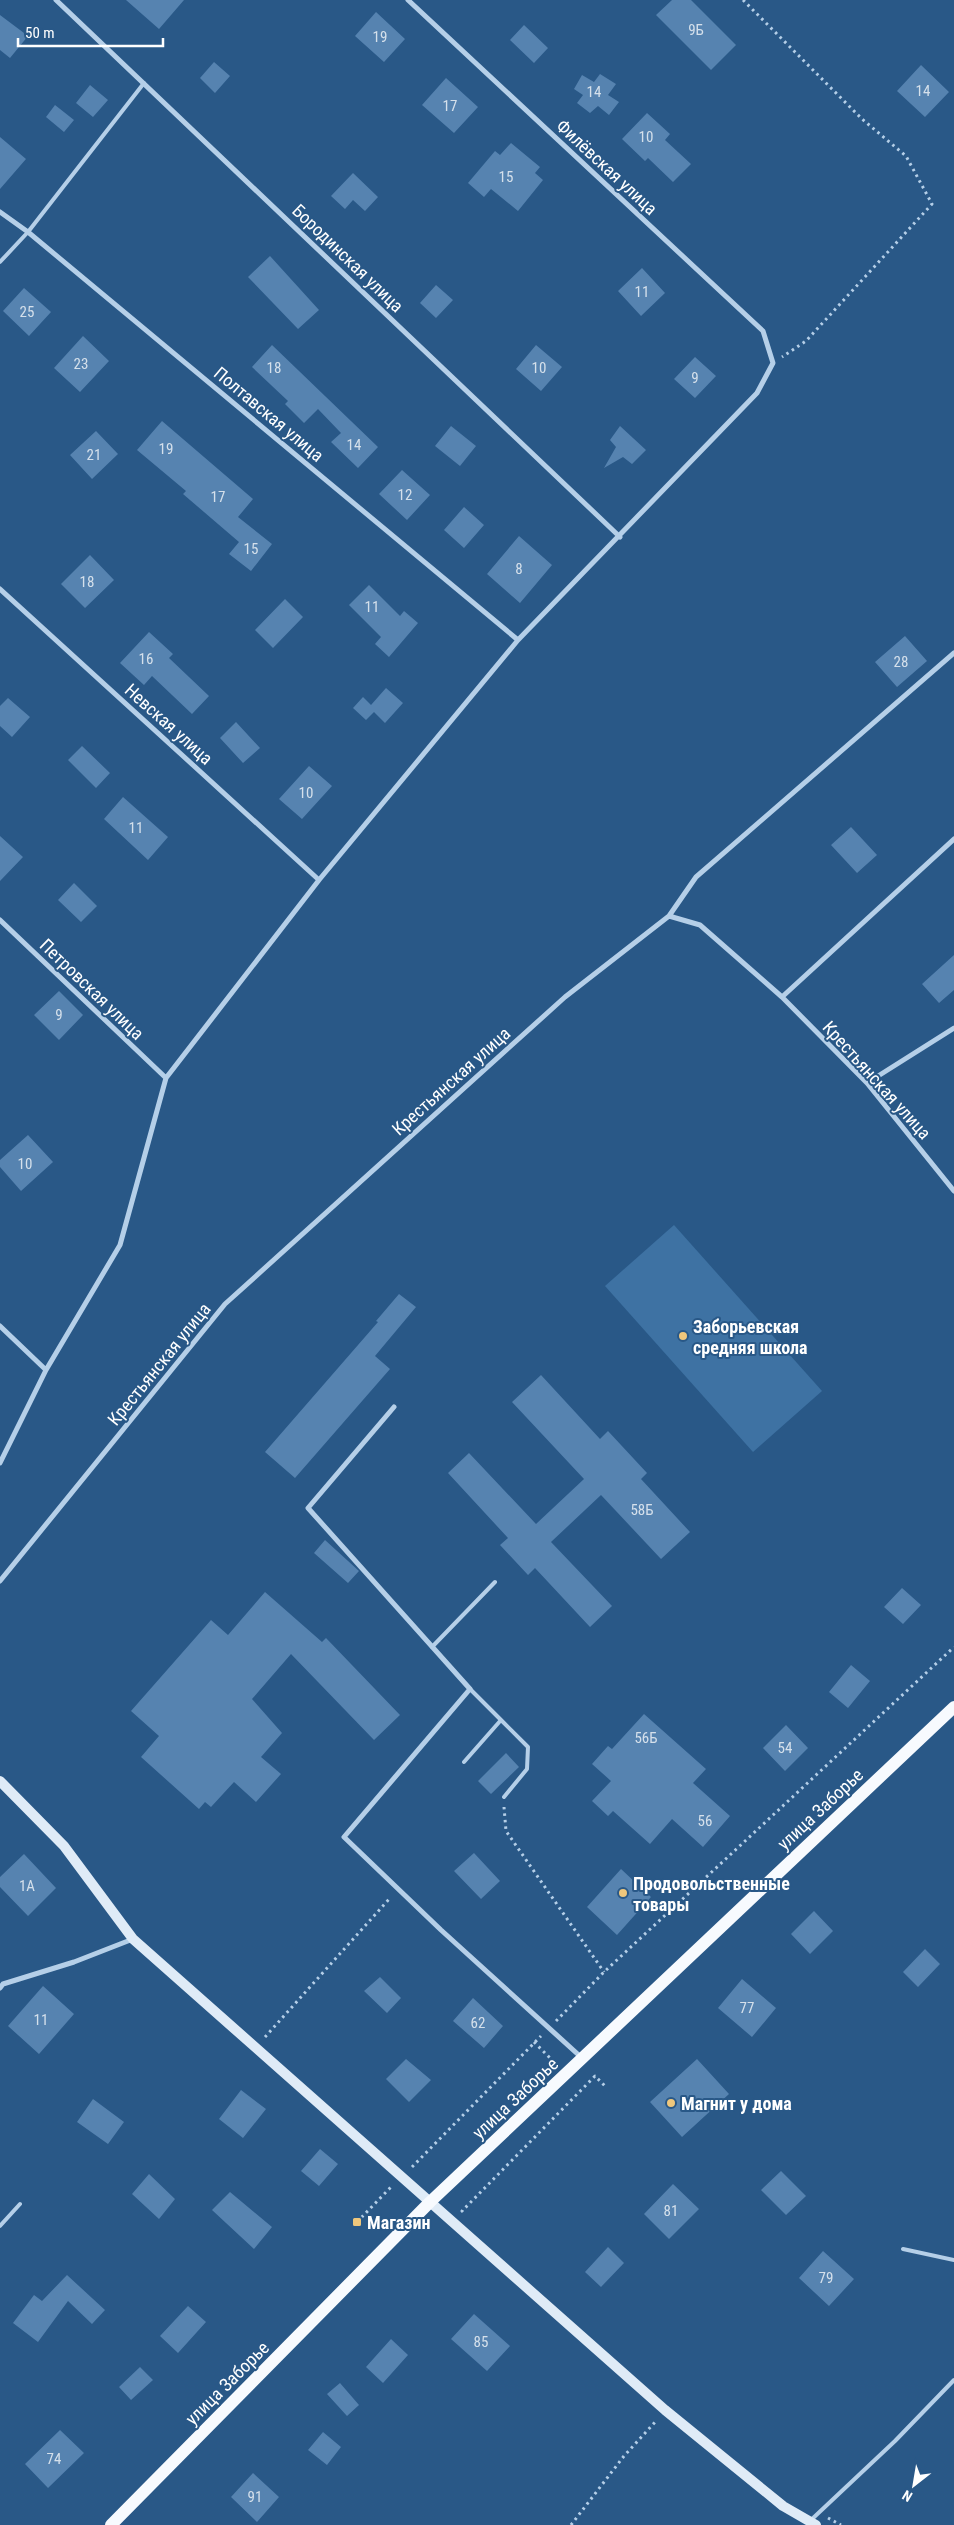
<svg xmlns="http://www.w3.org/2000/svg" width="954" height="2525" viewBox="0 0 954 2525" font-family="'Roboto Condensed',sans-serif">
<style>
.green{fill:#3e72a3}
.building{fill:#5683b0}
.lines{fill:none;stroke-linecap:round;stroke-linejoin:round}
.path{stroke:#b5cfe8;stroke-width:3;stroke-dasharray:2.5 4;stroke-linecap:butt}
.lane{stroke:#b5cfe8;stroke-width:4}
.street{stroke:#b5cfe8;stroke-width:5}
.secondary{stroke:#dfebf7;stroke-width:10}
.primary{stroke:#f7fafe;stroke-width:12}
.poi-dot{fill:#efc77c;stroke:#295887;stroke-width:2}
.labels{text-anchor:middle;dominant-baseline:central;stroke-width:4;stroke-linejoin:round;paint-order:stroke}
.number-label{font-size:15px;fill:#d5e0eb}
.street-label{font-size:18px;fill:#fff;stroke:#295887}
.poi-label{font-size:18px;font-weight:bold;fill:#fff;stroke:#295887;text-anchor:start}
</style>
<rect width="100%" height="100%" fill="#295887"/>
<!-- green -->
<path class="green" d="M674,1225l148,166 -69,61 -148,-166z"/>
<!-- building -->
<path class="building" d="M126,0h58l-25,29z
M672,0h19l45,45 -25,25 -55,-55z
M376,12l29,27 -21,23 -29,-26z
M0,15l28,21 -18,22 -10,-8z
M524,25l24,23 -14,15 -24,-23z
M214,62l16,14 -15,17 -15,-15z
M921,65l28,27 -24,25 -28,-26z
M600,74l16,10 -8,11 11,7 -10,13 -11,-9 -8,7 -13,-10 6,-8 -9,-6 8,-14 12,7z
M446,78l32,29 -24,26 -32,-28z
M90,85l18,15 -15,17 -17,-14z
M55,105l19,15 -10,12 -18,-15z
M647,113l23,21 -5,6 26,24 -18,18 -25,-24 -3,3 -23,-22z
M0,137l26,22 -26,30z
M511,143l29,24 -5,6 8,7 -25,31 -27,-22 -7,8 -16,-14 27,-32 5,4z
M353,173l25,24 -13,14 -12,-11 -8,9 -14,-13z
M270,256l49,54 -21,19 -50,-52z
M642,268l23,25 -24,23 -23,-25z
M436,285l17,15 -17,18 -16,-15z
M24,288l27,24 -22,24 -26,-25z
M83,336l26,25 -29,31 -26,-24z
M272,345l106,102 -20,21 -27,-26 10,-9 -23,-24 -14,14 -19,-19 3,-3 -36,-34z
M536,345l26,22 -21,24 -25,-22z
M695,357l21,19 -21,22 -21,-19z
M162,421l91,78 -15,18 34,27 -21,27 -22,-17 10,-12 -56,-48 3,-3 -49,-41z
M451,426l25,20 -16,20 -25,-20z
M620,426l26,24 -14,14 -9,-7 -19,11 12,-21 -6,-7z
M96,431l22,23 -26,25 -22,-24z
M402,470l28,25 -23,25 -28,-26z
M464,507l20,18 -20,23 -20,-18z
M519,536l33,29 -32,38 -33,-29z
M90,555l24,25 -29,28 -24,-24z
M369,585l31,31 4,-5 14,12 -29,34 -14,-13 6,-7 -32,-32z
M285,599l18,18 -30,31 -18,-18z
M149,632l24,22 -4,4 40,38 -17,18 -40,-38 -8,9 -24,-22z
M905,636l22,25 -30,26 -22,-25z
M386,688l17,15 -18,20 -11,-11 -8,8 -13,-12 10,-11 8,8z
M8,698l22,19 -18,20 -12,-11v-20z
M236,722l24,26 -17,15 -23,-25z
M82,746l28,27 -14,15 -28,-28z
M309,766l23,20 -30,33 -23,-20z
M123,797l45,40 -20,23 -44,-41z
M851,827l26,28 -20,18 -26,-28z
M0,836l23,21 -23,24z
M74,883l23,23 -16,16 -23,-22z
M954,955v35l-15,13 -17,-19z
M59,991l24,24 -24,25 -25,-25z
M28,1135l25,27 -32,29 -21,-24v-7z
M399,1294l17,13 -41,49 15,13 -95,109 -30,-26 113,-130 -2,-1z
M541,1375l59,64 8,-8 39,42 -6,6 49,53 -29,27 -60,-64 -50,47 61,64 -22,21 -55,-59 -7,7 -28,-30 8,-7 -60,-65 21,-20 67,71 48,-45 -72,-77z
M325,1540l34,31 -11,12 -34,-30z
M902,1588l19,17 -18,19 -19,-17z
M265,1592l57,50 4,-4 74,77 -26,25 -83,-86 -39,45 30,34 -21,24 20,17 -25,28 -22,-20 -23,25 -6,-5 -6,7 -58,-52 18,-21 -28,-25 80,-91 17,15z
M851,1665l19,16 -22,27 -19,-16z
M644,1714l62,55 -13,14 37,33 -27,31 -31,-28 -22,25 -37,-33 -5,5 -16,-15 19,-20 -19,-17 16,-18 4,3z
M786,1725l22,23 -23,23 -22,-23z
M506,1753l13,14 -28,27 -13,-13z
M474,1853l26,28 -19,18 -27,-28z
M24,1854l32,34 -28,28 -28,-29v-10z
M621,1869l30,28 -34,38 -30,-28z
M814,1911l19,20 -23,23 -19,-20z
M925,1949l15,15 -22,23 -15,-15z
M380,1977l21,21 -14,15 -23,-22z
M742,1979l34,29 -24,29 -34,-29z
M43,1986l31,28 -35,40 -31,-28z
M473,1998l30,28 -19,22 -31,-27z
M406,2059l25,21 -22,22 -23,-23z
M697,2059l32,35 -47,43 -32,-35z
M241,2090l25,19 -23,29 -24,-19z
M93,2099l31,23 -16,22 -31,-22z
M320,2149l18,15 -19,22 -18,-15z
M781,2171l25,25 -20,19 -25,-25z
M149,2174l26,25 -16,20 -27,-25z
M673,2184l26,25 -30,30 -25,-25z
M230,2192l42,35 -18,22 -42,-39z
M608,2247l16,16 -23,24 -16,-15z
M823,2251l31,28 -25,27 -30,-28z
M67,2275l38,35 -13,14 -24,-23 -30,41 -25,-19 21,-28 8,6z
M188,2306l18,16 -28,31 -18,-17z
M474,2314l36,32 -23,25 -36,-32z
M391,2339l17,16 -25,28 -17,-16z
M140,2367l13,13 -22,20 -12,-13z
M340,2383l19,22 -12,11 -20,-22z
M60,2430l24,23 -36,35 -23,-24z
M323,2432l18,15 -14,18 -19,-15z
M253,2473l26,24 -22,25 -26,-25z"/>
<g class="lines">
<!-- path -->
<path class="path" d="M743,0l119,119 44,37 26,48 -126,137 -24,16
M504,1807l2,24 98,141
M556,2021l48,-49 350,-325
M265,2037l126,-140
M534,2042l21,21
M412,2167l129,-131
M463,2212l-1,-1 133,-135 11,11
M357,2222l34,-35
M828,2518l13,7
M571,2525l53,-69 33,-36"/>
<!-- lane -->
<path class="lane" d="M0,262l28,-30 116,-149
M432,1647l63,-65
M501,1720l27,27 -1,22 -23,28
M464,1762l37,-42 -31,-31
M0,2226l20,-22
M903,2249l51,11
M811,2520l84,-79 59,-61"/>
<!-- street -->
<path class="street" d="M56,0l564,537
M0,212l28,20 490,408
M0,589l319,291
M669,916l27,-39 258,-224
M0,920l166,158
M782,997l172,-158
M867,1083l87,-55
M0,1326l46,44
M394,1407l-86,101 162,181 -126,148 97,93 141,128
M0,1463l46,-93 74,-125 46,-167 153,-198 199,-240 239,-247 16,-30 -10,-32 -355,-331
M0,1581l225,-277 340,-307 104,-81 31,9 82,72 85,86 87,108
M0,1988l3,-4 71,-22 59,-23"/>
<!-- secondary -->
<path class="secondary" d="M0,1781l64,65 69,93 532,471 118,96 33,19"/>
<!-- primary -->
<path class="primary" d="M111,2525l319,-323 524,-495"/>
</g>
<!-- markers -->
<g class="poi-dot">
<circle cx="683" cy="1336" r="5"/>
<circle cx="623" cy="1893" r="5"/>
<circle cx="671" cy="2103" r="5"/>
<rect x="352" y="2217" width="10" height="10" rx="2.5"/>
</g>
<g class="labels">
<!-- number labels -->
<g class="number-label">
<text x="696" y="30">9Б</text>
<text x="380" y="37">19</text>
<text x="923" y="91">14</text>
<text x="594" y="92">14</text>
<text x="450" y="106">17</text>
<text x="646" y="137">10</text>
<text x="506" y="177">15</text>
<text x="642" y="292">11</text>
<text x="27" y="312">25</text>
<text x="81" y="364">23</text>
<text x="274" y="368">18</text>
<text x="539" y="368">10</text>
<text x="695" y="378">9</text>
<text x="354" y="445">14</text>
<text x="166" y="449">19</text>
<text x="94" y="455">21</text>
<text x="405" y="495">12</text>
<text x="218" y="497">17</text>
<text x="251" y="549">15</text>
<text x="519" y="569">8</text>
<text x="87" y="582">18</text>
<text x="372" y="607">11</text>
<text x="146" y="659">16</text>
<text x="901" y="662">28</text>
<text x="306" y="793">10</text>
<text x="136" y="828">11</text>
<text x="59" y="1015">9</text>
<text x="25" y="1164">10</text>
<text x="642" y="1510">58Б</text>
<text x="646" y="1738">56Б</text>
<text x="785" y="1748">54</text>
<text x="705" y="1821">56</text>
<text x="27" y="1886">1А</text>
<text x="747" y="2008">77</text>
<text x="41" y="2020">11</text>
<text x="478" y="2023">62</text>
<text x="671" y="2211">81</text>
<text x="826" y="2278">79</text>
<text x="481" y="2342">85</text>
<text x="54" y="2459">74</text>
<text x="255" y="2497">91</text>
</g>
<!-- street labels -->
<g class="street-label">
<text transform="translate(607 167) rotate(43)">Филёвская улица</text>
<text transform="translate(348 258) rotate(44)">Бородинская улица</text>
<text transform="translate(269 414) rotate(40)">Полтавская улица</text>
<text transform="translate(169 724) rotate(42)">Невская улица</text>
<text transform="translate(92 989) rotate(44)">Петровская улица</text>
<text transform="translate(877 1080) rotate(48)">Крестьянская улица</text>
<text transform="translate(451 1081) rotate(-42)">Крестьянская улица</text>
<text transform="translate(159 1364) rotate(-51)">Крестьянская улица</text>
<text transform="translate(820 1809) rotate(-43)">улица Заборье</text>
<text transform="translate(515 2098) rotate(-43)">улица Заборье</text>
<text transform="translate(227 2383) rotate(-45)">улица Заборье</text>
</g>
<!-- poi labels -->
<g class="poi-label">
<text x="693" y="1326">Заборьевская<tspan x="693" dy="21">средняя школа</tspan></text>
<text x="633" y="1883">Продовольственные<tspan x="633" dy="21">товары</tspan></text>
<text x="681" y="2103">Магнит у дома</text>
<text x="367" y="2222">Магазин</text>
</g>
</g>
<!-- north arrow -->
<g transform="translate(914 2485) rotate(211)" stroke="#295887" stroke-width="4" paint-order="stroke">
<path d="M0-4L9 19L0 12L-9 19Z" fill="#ffffff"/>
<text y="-8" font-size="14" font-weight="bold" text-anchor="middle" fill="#ffffff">N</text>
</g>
<!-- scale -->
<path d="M18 38v8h145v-8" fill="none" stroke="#ffffff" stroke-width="2.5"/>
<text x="25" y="38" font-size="15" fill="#ffffff" stroke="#295887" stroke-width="4" paint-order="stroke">50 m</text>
</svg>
